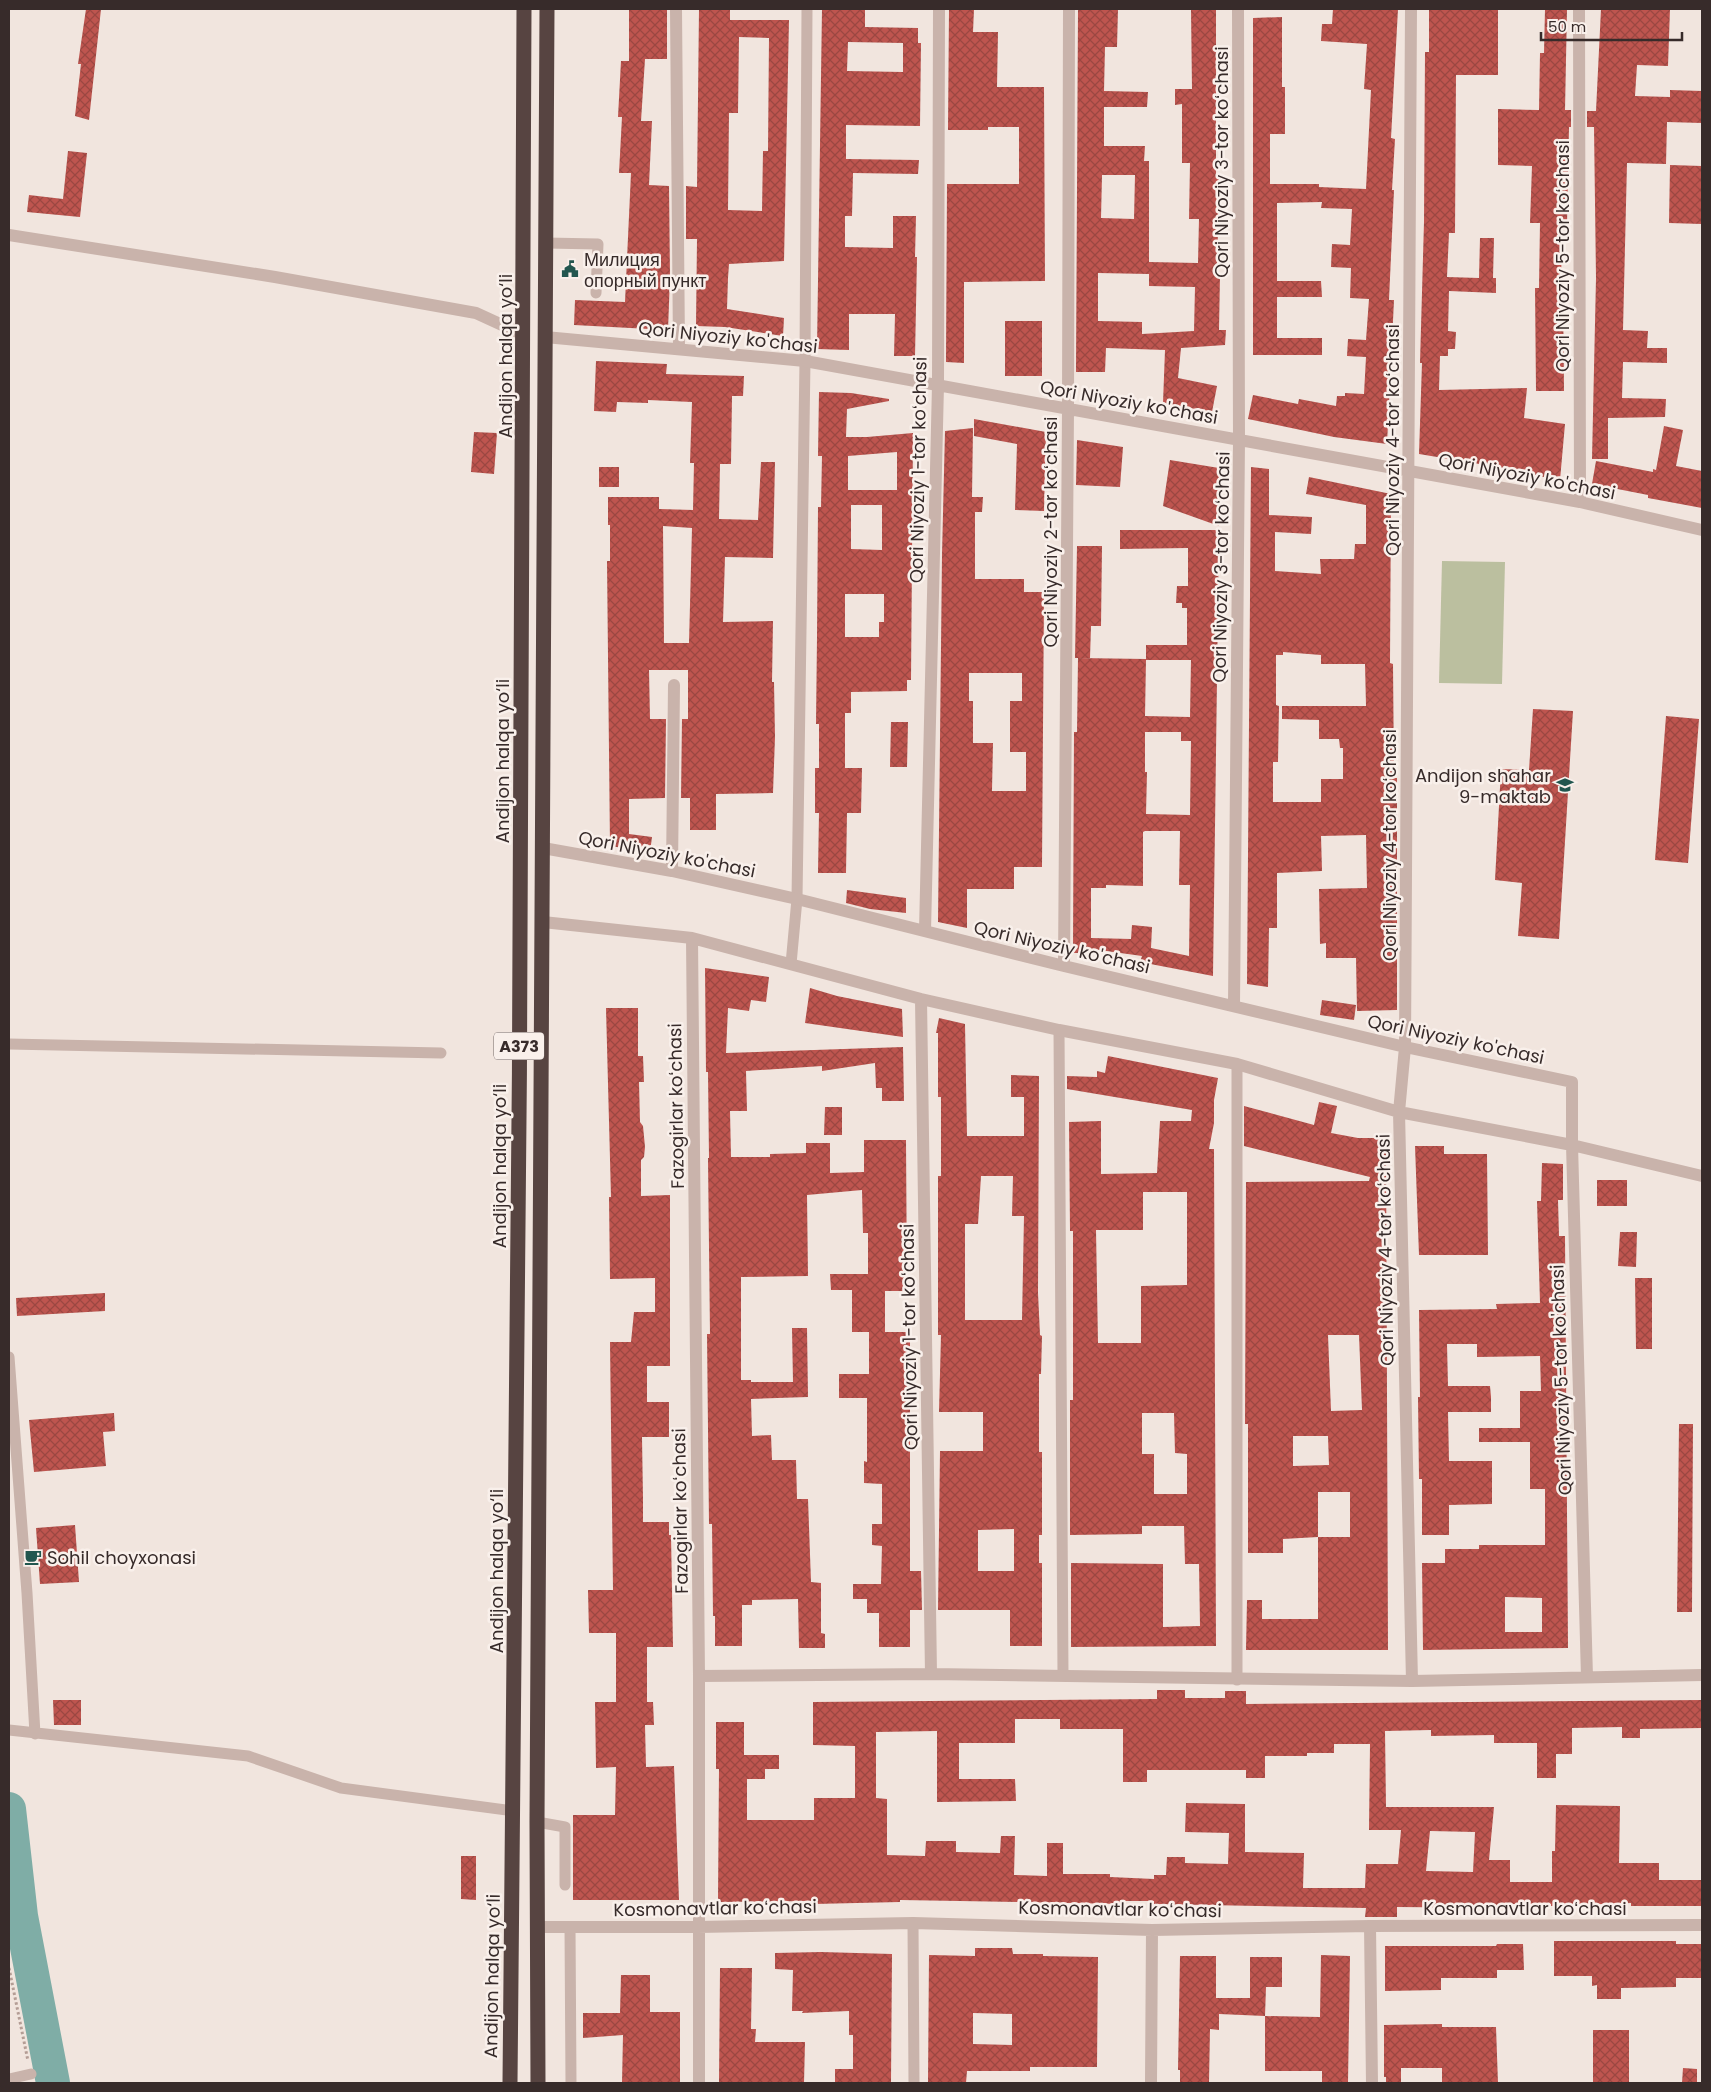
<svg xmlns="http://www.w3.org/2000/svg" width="1711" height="2092" viewBox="0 0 1711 2092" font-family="Poppins,sans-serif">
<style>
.grass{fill:#bbbf9f}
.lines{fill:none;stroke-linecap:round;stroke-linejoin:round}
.river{stroke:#7fada6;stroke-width:34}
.building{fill:url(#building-cross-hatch);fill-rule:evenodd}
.path{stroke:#b49d95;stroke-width:3;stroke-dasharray:2.5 2.5;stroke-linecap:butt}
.lane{stroke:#c9b3ab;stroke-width:11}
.street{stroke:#c9b3ab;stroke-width:12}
.highway{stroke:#574441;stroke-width:15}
.labels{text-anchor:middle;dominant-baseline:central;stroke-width:5;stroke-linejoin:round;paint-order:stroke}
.shield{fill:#f9f0eb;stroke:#716664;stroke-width:1}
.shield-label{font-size:16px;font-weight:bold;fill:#372b2a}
.street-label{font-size:18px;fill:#372b2a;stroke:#f9f0eb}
.poi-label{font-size:18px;fill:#372b2a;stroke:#f9f0eb;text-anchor:start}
</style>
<defs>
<pattern id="building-cross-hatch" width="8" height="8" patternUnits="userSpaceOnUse" patternTransform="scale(1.25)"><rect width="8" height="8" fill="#be554f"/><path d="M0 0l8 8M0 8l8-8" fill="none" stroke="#9b4742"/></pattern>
</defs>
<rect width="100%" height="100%" fill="#f1e5de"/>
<!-- grass -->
<path class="grass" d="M1442,561l63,1 -3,122 -63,-1z"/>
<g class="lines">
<!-- river -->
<path class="river" d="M9,1809l12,107 32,167"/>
</g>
<!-- building -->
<path class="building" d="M86,9h15l-12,111 -14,-4 6,-52h-3z
M629,9h38v50h-22l-4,62h11l-3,64 20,1 1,91 -2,53 -94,-5 1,-25 50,2 6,-129h-12l3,-56h-4l3,-56h8z
M699,9h31v11h59l-5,241 -55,3 -1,14 -1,31 57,9 -1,18 -58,-9 -29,-1 1,-87h-11v-53l11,1zM739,37l30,1 -1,113h-5l-1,60 -34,-1 1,-97h9z
M822,9h43v18l53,1v15h3l-1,83 -74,-1v34l73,1 -1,14 -65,-1 -1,43h-7v31l48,1v-32h23l-1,41h2l-2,99h-21l1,-42h-46v36l-32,-1zM848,42l55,1v29l-56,-1z
M949,9h25l-1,23h25l-1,55h47l1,194 -81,1v81l-18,-1 1,-178h72v-57h-31v3h-40z
M1078,9h40l-1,38h-12l-1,44 44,1 -1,15h-43v39h41l-1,15h5v101l49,1 1,-44h-10l1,-56h-8v-59l-7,1v-16h17l-1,-80h25v168h3l-2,98h3l-1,55h7l-1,15 -44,3 -3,30 39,8 -5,26 -49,-9 2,-53 -59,-2 -1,24h-29zM1102,175h33l-1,44 -33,-1zM1098,273l51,1v12l46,1 -1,44 -52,3v-12l-44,-1z
M1333,9h65l-7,129 4,1 -3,51h2l-5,110h5l-7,144 -53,-7 -86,-18 5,-24 45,9 1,-5 37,7 1,-10h8v-3l19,1 2,-37 -19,-1 1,-17 18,1 3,-41 -19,-1 1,-30 -20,-1 1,-23 18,1 2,-36 -31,-1 1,-6 -45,1v78h44l1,16h-45v41h45v17h-69v-337l29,-1v70h3v47h-15v50h49v3l47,2 5,-99 -7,-1 3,-45 -46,-3 1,-17h10z
M1429,9h69v66h-42l-1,158h-6l-2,44 32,1 1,-40h14l-1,40h3v15l-47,-2 -1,40 8,1 -1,17h-7v7h-8l-1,34 88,-2 -3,30 41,6 -5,56 -33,-6v-2l-108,-18 3,-91h-2l4,-141 1,-170h4z
M1545,9h22l-2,101h6v17h-2l-2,97h-5l-1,64h2l1,103h-28l-1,-103h4l1,-65h-10l2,-57 -34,-1v-56l41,1 1,-57h4z
M1601,9h69l-2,57 -31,-1 -2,31 35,1v-7l32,1v32l-35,-1 -1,42 -39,-1 -4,167 25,1 -1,17h20v15l-44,-1 -1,36 44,1 -1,18 -57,1v41h-16l4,-181 -2,-151h-7v-16h9z
M68,151l19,2 -7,64 -53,-5 2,-17 34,4z
M1670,165l32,1v58l-33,-1z
M1005,321h37v55h-37z
M596,361l71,3 -1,10 78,2 -1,20h-11l-1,68h-11l-1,55 39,1 3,-58h14l-2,96 -48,-1 -2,65 50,-1 -1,61h2l1,55 -2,56 -57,1v36h-26v-32h-9l1,-79h6v-49h-39l1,49h16l-1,79 -36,1v35l23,3 -2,15 -40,-6 -3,-285h3v-36h-2v-28h51v12l34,1 1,-47h-4l2,-61 -44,-2v3l-31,-1 -1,10 -22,-1zM663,526l29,2 -3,115h-25z
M819,392l32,1 38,6v2l-42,8 -1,28h21l46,-4 -2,247h-4v11l-56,1v21h-6v55h17l-1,45h-14l-1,60h-28l1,-60h-4v-45h4v-44h-3l1,-87 1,-130h3l1,-51h-4zM897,452v38h-49v-34zM851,505h31v45l-31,-1zM845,594h39v28h-5v15h-34z
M974,419l72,13 -2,79 -29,-1 2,-66 -43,-8z
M1664,426l19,4 -7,36 26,5v37l-54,-10v-3l-56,-11 4,-23 57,11v-3l3,1z
M973,428l-1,69h11l-1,15h-7v67h49v13h20l-2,275h-28v22h-47v39l-29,-6 4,-367 3,-124zM969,673h53v28h-12v51h16v39h-34l1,-48h-20v-42h-4z
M474,432l23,1 -3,41 -23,-2z
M1077,440l46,7 -3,40 -44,-2z
M1170,460l49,8v58l-56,-20z
M599,467h20v20h-20z
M1251,467l18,2v46l43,2 -1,17 -36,-2v39l46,3 -1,-15h34l1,-15h11v-39l-60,-11 3,-17 82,17 -1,169 3,1 1,114h3v232l-40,1 -1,-53h-30v-15l-6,1 -1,-55 48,-1 -1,-53 -45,1 1,35 -45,2v55h-8l-1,59 -21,-3zM1283,652l38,3v9h44l1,42h-84v13l37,1v19h20l1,9h3v31h-22v23h-48v-40h5l1,-56 -3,-1v-50h7z
M1120,530h99l-6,446 -73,-14 2,-6 -50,-7v4h-19l1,-221h3l1,-74 68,1 -1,57 45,1 1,-57h-45v-15h41v-37h-5v-5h-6l1,-17h11v-38l-68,1zM1145,732h36v9h10l-1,74 -44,-1 1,-42h-2zM1145,831h35l-1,54h11l-1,71 -38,-8 1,-21 -20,-2 -1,14 -40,-1v-50h15v-3l37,1v-54z
M1077,546h25l-1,80h-10l-1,32h-15z
M1533,709l40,2 -14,228 -41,-3 4,-53 -27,-3 6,-111 28,1z
M1666,716l33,3 -11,144 -33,-3z
M891,722h17l-1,45h-17z
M847,890l59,8v15l-36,-4 -24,-6z
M705,968l64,9 -3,25 -15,-2 -2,11 -21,-3 -2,45 177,-6 1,54h-22v-13h-6l-1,-25 -53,8v-5l-76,5 1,40h-17l1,46h39v-3l36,-1v-10h24v30l34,-1v-32h42l1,151h-22v41h25v239h11l1,39h-12v37h-31v-34h-12v-14h-14v-15h28l1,-38 -10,-1v-21h10v-40l-18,-1v-22l3,1v-64h-28v-24h30v-42h-17v-42h-21l-1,-16h38v-41h-5l-1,-43 -55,5 1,81 -67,1v103h10v2h42l-1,-54h15l1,69 -57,2 1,37 19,-1 1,25h24l1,39h11l3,83 10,1v50l4,1v14h-26l-1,-49 -46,1v5h-10v41h-27v-30h-2l-1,-92h-3l-2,-190h3l-2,-176h1l-1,-86h-2z
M810,988l27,8 65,13 1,28 -98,-14z
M1322,1000l34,5 -2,15 -34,-5z
M606,1008h32v48h5l1,26h-5l1,40 3,4 2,21 -1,10 -3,3v36l29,-1v171h-23v36h22v35h-27l1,62v23h26v13h2l2,112h-26v55h6l1,23h-9l1,42 28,-1 5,134h-106v-85h42l1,-48 -20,1 -1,-66h21v-69h-27l-1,-43h25l-3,-248h21l3,-30h21v-34l-45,1 -1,-82h2z
M939,1018l26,6 2,112h57v-39h-13v-22l28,1 -1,217 2,42 2,1 -1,38h-2v78h3v83h-3v28h3v83h-32v-36h-72l2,-159h43v-39h-44l2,-77h-3v-159h3v-79h-3v-64h-2zM981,1176h32l-1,40h12l-2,104h-57v-96h13zM1014,1529v42h-36v-41z
M1108,1056l110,22 -4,22v23l-5,26h5l2,497 -145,1v-84l92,1v63l37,-1 -1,-62h-14l-1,-38h-42v8l-72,1v-135h3v-169h-3l-1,-109 32,-1v53l56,-1 3,-52h31l1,-11 -125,-21v-13l30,1v-6l8,2zM1143,1192h44v93l-46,1v57h-43l-2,-113h47zM1142,1413h32l1,40 12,1v40h-33v-40h-12z
M1319,1102l18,4 -6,27 27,5h28l2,512h-142l1,-50h15v19h56v-82l-35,2v14h-35v-129h-3l1,-242 123,-1 1,-4 -126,-31v-40l70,19zM1328,1335h31l3,75 -31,1zM1293,1436h35l1,29 -36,1zM1318,1492h32v45h-32z
M825,1107h17v28h-18z
M1415,1146h29v8h43l1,101h-69z
M1542,1163l21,1v36h-5l1,36h6l3,412 -145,2 -1,-87h23v-14h34v-4h66v-56h-15v-47h-51v-14h41v-37h21l-1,-35 -63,1v-13h-30l1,42h42l1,11v15h-43l1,49h43v43l-43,1v30h-27v-56h-3l-1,-82h2l-1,-87 78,-1 -1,-5 44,-1 -3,-102h4zM1505,1597l37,1v34h-37z
M1597,1180h30v26h-30z
M1620,1232h17l-1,35 -18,-1z
M1635,1278h17v71h-16z
M105,1293v18l-88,5 -1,-18z
M114,1413l1,18 -12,1 3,34 -72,6 -5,-52z
M1679,1424h14l-1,188h-15z
M75,1525l4,57 -39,2 -4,-56z
M1157,1690h28v8h40v-7h21v13l456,-4v28l-62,1v9h-18v-11l-50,1v26h-16v24h-19v-35h-43v-8l-63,1v-6l-46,1 1,76h108l-5,53h21v22h42v-31h3l1,-46 64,1 -1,57h40v17h43v26h-71v-3l-80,3v-2h-39v4l-115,-1v10h-32l1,-9 -212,-4v-3h-30v3l-224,-4v2l-86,2v-3l-96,1 1,-133h-3v-47h28v33h35v14h-14v10h-18v41h67v-22h41v-52l-42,-1v-43l344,-3zM1015,1719h45v10h63v53h24v-12h99v8h19v-22h42v-3h27v-9h36l-1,86h32l-3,34h-32l-1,24h-62l1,-35 -59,-1v-48l-59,-1 -1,29 44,1 -1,31 -43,-1v-6h-18l-1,18h-12v4l-44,-2v-3h-47v-31h-16v33l-33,-1 1,-39h-14l-1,17 -44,-1v-11h-30l-1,15 -38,-1v-56l-11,-1v-66l61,-1v71l79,-1 -1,-22h-56v-36h56zM1430,1831l45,1 -2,40 -47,-1z
M53,1700h28v25h-27z
M461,1856h15v44l-15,-1z
M1554,1941h122v3h26v34h-26v9l-55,1v11h-24v-14l-5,1v-10h-38z
M1497,1944h26l1,26h-27v8h-56v12l-56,1v-45h111z
M975,1948h37l1,6h30v2l55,1 -1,110h-67v4h-63l-1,12h-38l1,-128 46,1zM973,2013l39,1v31l-39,-1z
M821,1952l71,2 -1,129h-56v-14h18v-34h-4v-24l-47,2 1,-2h-11l1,-41 -18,-1v-16z
M1321,1955l29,1 -2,127h-26v-12h-57v-55l55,1z
M1180,1956h36v42h34v-41h32v30h-16l-1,29 -46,-2v16l-9,-1 -1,54h-29v-13h-2z
M720,1968h32l-1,61h5l-1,13h50l-1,41h-85z
M621,1975h29v37h30v71h-58l1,-48 -40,3v-25h37z
M1442,2024v3h54l2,56h-56v-15h-41v15h-15v-6h-2v-52z
M1593,2030h36v53h-36z
M1683,2068l14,1v14h-15z"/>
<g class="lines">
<!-- path -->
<path class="path" d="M9,1968l19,93"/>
<!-- lane -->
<path class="lane" d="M546,243l52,1 -2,49
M791,964l6,-65 8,-538 2,-352
M1059,1030l4,645
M9,1044l432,9
M9,1357l18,236 8,141
M1237,1680v-616
M9,1730l239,26 93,32 173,23
M537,1822l28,5v58
M913,1923l1,160
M570,1927l1,156
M9,2079l22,-5"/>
<!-- street -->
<path class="street" d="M676,9l3,340
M1411,9l-6,1038 -6,65 13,569
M1579,9l1,493
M9,235l266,42 201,36 48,22
M545,337l260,24 775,141 122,28
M543,848l129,23 125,28 267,67 341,81 167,35v63l15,532
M672,871l2,-186
M543,922l149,16 229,61 138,31 178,34 162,48 173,33 130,31
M925,931l13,-546 1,-376
M692,938l7,738v407
M1064,966l4,-557 1,-400
M921,999l10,675
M1234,1005l5,-565 -1,-431
M699,1676l232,-2 481,7 290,-6
M1370,1926l2,157
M537,1927h161l215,-4 239,7 218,-4 332,-1
M1151,2083l1,-153"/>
<!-- highway -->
<path class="highway" d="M510,2083c7,-691 14,-1383 14,-2074
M538,2083l-1,-261 10,-1813"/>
</g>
<!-- icons -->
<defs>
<g id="civic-bare" transform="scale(1.35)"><path d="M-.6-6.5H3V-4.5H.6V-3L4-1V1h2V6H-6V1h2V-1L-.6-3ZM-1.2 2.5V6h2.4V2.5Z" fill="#22564f" stroke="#f9f0eb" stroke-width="2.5" paint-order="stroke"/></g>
<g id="school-bare" transform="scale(1.35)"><path d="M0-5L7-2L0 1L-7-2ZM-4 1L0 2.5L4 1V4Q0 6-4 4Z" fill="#22564f" stroke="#f9f0eb" stroke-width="2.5" paint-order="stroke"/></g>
<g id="cafe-bare" transform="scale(1.35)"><path d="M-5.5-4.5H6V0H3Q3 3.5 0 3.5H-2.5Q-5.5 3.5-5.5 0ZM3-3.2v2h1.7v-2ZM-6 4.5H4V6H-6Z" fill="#22564f" stroke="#f9f0eb" stroke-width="2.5" paint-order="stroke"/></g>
</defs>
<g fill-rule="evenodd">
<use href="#civic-bare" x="570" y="269"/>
<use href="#school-bare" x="1565" y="785"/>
<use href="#cafe-bare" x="33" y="1557"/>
</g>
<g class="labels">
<!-- shield labels -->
<rect class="shield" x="494" y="1032.5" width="50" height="27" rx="4"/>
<g class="shield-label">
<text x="519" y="1046">A373</text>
</g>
<!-- street labels -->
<g class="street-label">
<text transform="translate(1221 162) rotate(-90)">Qori Niyoziy 3-tor koʻchasi</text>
<text transform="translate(1562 256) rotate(-90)">Qori Niyoziy 5-tor koʻchasi</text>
<text transform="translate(728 337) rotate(6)">Qori Niyoziy ko'chasi</text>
<text transform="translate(505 356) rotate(-90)">Andijon halqa yo‘li</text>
<text transform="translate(1129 402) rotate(10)">Qori Niyoziy ko'chasi</text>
<text transform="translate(1392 440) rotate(-90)">Qori Niyoziy 4-tor koʻchasi</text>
<text transform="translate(918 470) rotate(-89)">Qori Niyoziy 1-tor koʻchasi</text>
<text transform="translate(1527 476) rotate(11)">Qori Niyoziy ko'chasi</text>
<text transform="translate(1050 532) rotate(-90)">Qori Niyoziy 2-tor koʻchasi</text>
<text transform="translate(1221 567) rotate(-89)">Qori Niyoziy 3-tor koʻchasi</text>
<text transform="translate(502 761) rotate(-90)">Andijon halqa yo‘li</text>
<text transform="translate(1389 845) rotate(-90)">Qori Niyoziy 4-tor koʻchasi</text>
<text transform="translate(667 854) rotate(11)">Qori Niyoziy ko'chasi</text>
<text transform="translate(1062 947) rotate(13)">Qori Niyoziy ko'chasi</text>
<text transform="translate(1456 1039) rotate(12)">Qori Niyoziy ko'chasi</text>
<text transform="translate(676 1106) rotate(-91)">Fazogirlar koʻchasi</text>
<text transform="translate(499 1166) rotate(-90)">Andijon halqa yo‘li</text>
<text transform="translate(1385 1250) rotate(-91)">Qori Niyoziy 4-tor koʻchasi</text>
<text transform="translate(909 1337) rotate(-91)">Qori Niyoziy 1-tor koʻchasi</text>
<text transform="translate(1561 1380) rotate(-92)">Qori Niyoziy 5-tor ko'chasi</text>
<text transform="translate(680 1511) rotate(-91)">Fazogirlar koʻchasi</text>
<text transform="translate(496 1571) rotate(-90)">Andijon halqa yo‘li</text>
<text transform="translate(715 1908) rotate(-1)">Kosmonavtlar koʻchasi</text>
<text x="1525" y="1908">Kosmonavtlar koʻchasi</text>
<text transform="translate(1120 1909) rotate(1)">Kosmonavtlar koʻchasi</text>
<text transform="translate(492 1976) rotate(-89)">Andijon halqa yo‘li</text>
</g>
<!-- poi labels -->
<g class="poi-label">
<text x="584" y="259">Милиция<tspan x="584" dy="21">опорный пункт</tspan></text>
<text x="1551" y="775" text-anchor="end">Andijon shahar<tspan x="1551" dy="21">9-maktab</tspan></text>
<text x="47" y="1557">Sohil choyxonasi</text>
</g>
</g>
<!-- border -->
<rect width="1711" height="2092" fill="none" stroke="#372b2a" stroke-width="20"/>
<!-- scale -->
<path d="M1541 32v8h141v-8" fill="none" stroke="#372b2a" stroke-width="2.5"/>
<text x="1548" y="32" font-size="15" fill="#372b2a" stroke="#f9f0eb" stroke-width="4" paint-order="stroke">50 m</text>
</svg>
